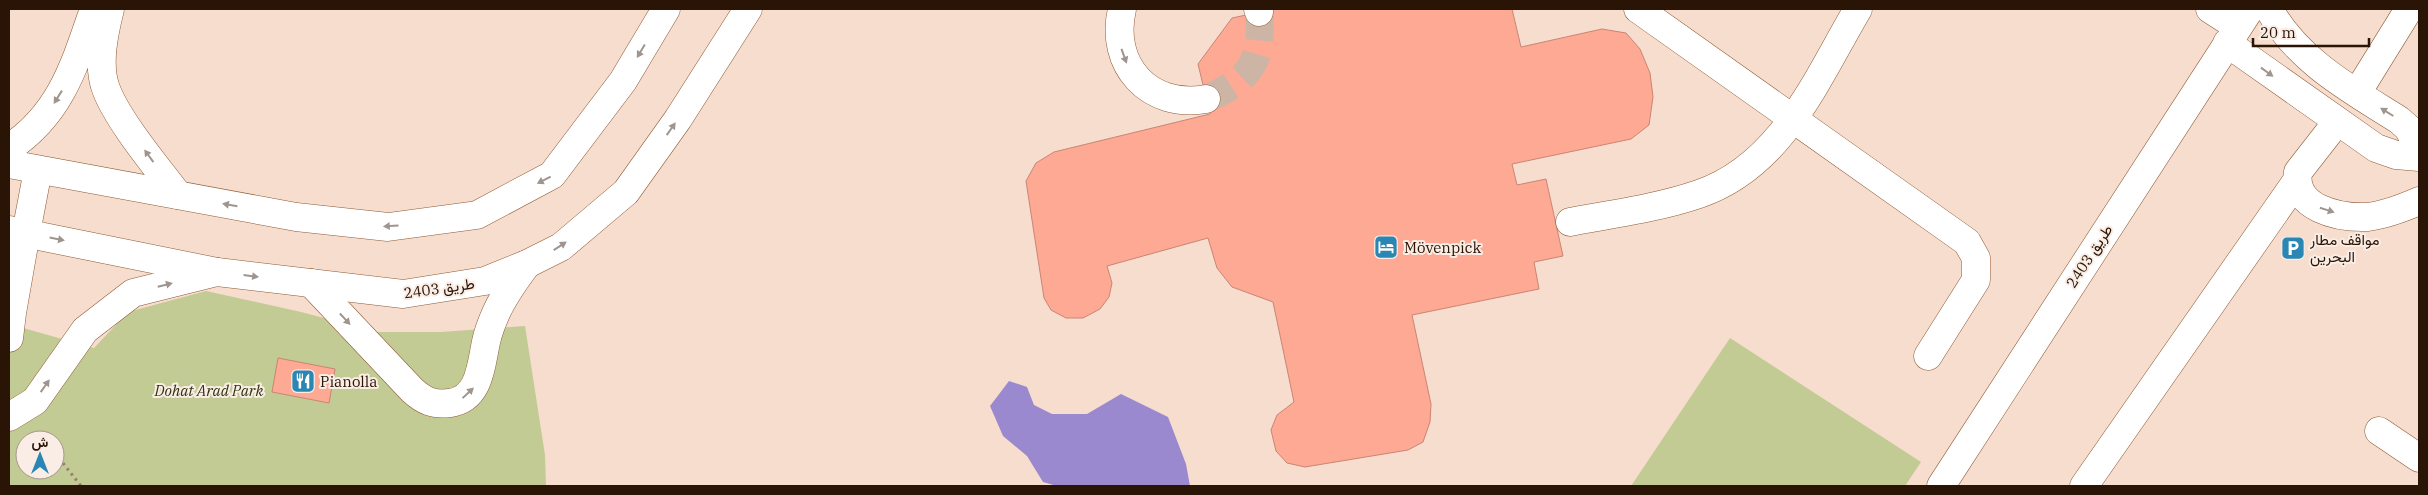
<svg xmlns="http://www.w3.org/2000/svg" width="2428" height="495" viewBox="0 0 2428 495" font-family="'IBM Plex Serif',Vazirmatn,serif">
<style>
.green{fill:#c3cb94;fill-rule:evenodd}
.water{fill:#9a89cf}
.building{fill:#fda994;stroke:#ca8574}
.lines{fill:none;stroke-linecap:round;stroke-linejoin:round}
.minor-tunnel{stroke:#cdb5a5;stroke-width:28;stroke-dasharray:28 14;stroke-linecap:butt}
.minor-casing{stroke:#905a34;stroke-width:29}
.major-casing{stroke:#905a34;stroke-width:29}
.path{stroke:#977f6f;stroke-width:3;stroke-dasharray:2.5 4;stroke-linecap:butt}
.minor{stroke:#fff;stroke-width:28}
.major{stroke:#fff;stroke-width:28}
.oneway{fill:#9f958e}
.labels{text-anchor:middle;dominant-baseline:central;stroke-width:4;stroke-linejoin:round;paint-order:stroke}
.poi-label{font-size:15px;fill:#2a1405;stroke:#faede5;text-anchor:start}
.street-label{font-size:15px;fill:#2a1405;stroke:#faede5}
.park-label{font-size:15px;font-style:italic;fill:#2e320f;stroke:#faede5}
</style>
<rect width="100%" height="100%" fill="#f6ddcd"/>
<!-- green -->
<path class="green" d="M206,291l95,21 76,20h64l84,-6 20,129 1,31h-537v-162l85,24 34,-36zM25,440h30v30h-30z
M1730,338l191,124 -16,24h-274z"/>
<!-- water -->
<path class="water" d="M1009,381l18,6 7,18 18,9h35l34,-20 47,23 18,47 4,22h-133l-14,-4 -16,-26 -24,-20 -13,-30z"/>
<!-- building -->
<path class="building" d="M1274,9h238l9,38 81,-18 24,4 14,16 10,24 3,24 -4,28 -18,14 -119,25 5,21 29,-6 17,77 -29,6 5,27 -127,26 19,89 -1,18 -7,20 -15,8 -103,17 -18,-4 -11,-12 -5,-21 6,-15 17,-13 -21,-100 -41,-15 -15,-19 -9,-30 -101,28 5,17 -3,14 -9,12 -17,9h-17l-15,-8 -7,-12 -18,-117 10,-18 18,-11 156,-38 -12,-50 34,-46z
M278,358l57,11 -6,34 -57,-11z"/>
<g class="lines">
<!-- minor-tunnel -->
<path class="minor-tunnel" d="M1206,99c45,-20 57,-37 53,-87"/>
<!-- minor casing -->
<g class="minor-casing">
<path id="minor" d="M110,9c-6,24 -13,56 -4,80 12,32 51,78 72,106
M1122,9c-13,56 27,100 84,90
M1258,9l1,3
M1638,9l329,233 9,16v22l-48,76
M2210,9l28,18
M2269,9c29,52 81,80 130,111l9,8 11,20
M2227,43l149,105 20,7 23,2
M2357,93l52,-84
M2337,122l-39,50c-6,36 40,46 69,45 18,-2 36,-9 52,-16
M9,148c52,-34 66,-84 85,-139
M1570,222c43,-8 88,-14 129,-28 83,-28 118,-116 159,-185
M311,283l101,107c12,11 21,15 38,13 30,-4 31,-38 36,-61 2,-10 6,-20 10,-29 8,-18 19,-33 31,-49
M9,308l3,5 -3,25
M12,313l14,-80
M9,417l26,-16 50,-71 48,-37 84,-21
M2379,431l40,27
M1941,486l309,-477
M2084,486l212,-304"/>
</g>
<!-- major casing -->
<g class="major-casing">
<path id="major" d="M9,164l287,53 92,10 89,-12 75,-40 71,-94 43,-72
M9,230l208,42 186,22 82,-13 42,-17 34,-17 65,-55 52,-73 70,-110
M26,233l12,-63"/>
</g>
<!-- path -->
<path class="path" d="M55,453l26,33"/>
<!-- minor -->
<use href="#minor" class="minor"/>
<!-- major -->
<use href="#major" class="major"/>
</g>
<!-- one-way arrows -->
<defs><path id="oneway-solid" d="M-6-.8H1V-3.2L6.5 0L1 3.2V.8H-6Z" transform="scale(1.25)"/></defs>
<g class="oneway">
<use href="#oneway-solid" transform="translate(641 51) rotate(121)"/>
<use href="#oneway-solid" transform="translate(1124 56) rotate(70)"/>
<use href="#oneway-solid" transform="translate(2267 72) rotate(36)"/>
<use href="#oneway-solid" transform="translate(58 97) rotate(122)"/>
<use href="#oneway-solid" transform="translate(2387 112) rotate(-148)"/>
<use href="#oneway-solid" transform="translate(671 129) rotate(-55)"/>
<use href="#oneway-solid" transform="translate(149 156) rotate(-126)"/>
<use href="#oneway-solid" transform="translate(544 180) rotate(153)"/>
<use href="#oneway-solid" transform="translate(230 205) rotate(-170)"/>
<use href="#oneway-solid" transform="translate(2327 210) rotate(18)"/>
<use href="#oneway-solid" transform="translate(391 226) rotate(177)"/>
<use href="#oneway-solid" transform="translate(57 239) rotate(11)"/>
<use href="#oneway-solid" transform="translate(560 246) rotate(-33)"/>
<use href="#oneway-solid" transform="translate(251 276) rotate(7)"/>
<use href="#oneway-solid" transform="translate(165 285) rotate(-14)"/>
<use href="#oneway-solid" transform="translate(345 319) rotate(47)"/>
<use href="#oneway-solid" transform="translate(45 386) rotate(-55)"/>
<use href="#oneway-solid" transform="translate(468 393) rotate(-43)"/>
</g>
<!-- icons -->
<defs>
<g id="hotel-square" transform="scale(1.25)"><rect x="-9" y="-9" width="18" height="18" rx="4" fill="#2a86b3" stroke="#faede5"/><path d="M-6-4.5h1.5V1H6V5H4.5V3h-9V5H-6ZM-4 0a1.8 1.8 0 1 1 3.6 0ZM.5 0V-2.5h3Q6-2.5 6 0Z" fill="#fff"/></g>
<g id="parking-square" transform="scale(1.25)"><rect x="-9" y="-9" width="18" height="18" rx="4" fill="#2a86b3" stroke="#faede5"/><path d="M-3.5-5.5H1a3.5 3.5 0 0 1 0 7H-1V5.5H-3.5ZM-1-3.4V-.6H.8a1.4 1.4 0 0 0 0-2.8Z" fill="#fff"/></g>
<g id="restaurant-square" transform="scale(1.25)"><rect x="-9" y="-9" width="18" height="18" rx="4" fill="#2a86b3" stroke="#faede5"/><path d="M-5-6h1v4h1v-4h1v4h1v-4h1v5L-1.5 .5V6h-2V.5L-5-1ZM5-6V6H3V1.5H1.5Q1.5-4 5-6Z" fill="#fff"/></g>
</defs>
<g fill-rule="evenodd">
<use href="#hotel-square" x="1386" y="247"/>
<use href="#parking-square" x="2293" y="248"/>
<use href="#restaurant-square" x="303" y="381"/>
</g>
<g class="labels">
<!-- poi labels -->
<g class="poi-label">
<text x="2310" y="239">مواقف مطار<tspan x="2310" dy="17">البحرين</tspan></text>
<text x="1404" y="247">Mövenpick</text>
<text x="320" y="381">Pianolla</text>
</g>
<!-- street labels -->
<g class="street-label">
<text transform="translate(2089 256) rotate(-57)">طريق 2403</text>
<text transform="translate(439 288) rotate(-8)">طريق 2403</text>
</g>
<!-- park labels -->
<g class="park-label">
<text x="209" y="390">Dohat Arad Park</text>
</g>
</g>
<!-- border -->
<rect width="2428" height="495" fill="none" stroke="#2a1405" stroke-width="20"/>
<!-- north arrow -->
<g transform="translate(40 455)"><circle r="24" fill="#faede5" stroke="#a7968b"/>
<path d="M0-4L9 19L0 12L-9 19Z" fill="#2a86b3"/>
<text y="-8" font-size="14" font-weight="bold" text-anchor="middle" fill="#2a1405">ش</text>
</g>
<!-- scale -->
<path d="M2253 38v8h116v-8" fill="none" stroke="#2a1405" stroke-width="2.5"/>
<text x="2260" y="38" font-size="15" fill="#2a1405" stroke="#faede5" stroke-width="4" paint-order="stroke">20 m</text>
</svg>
